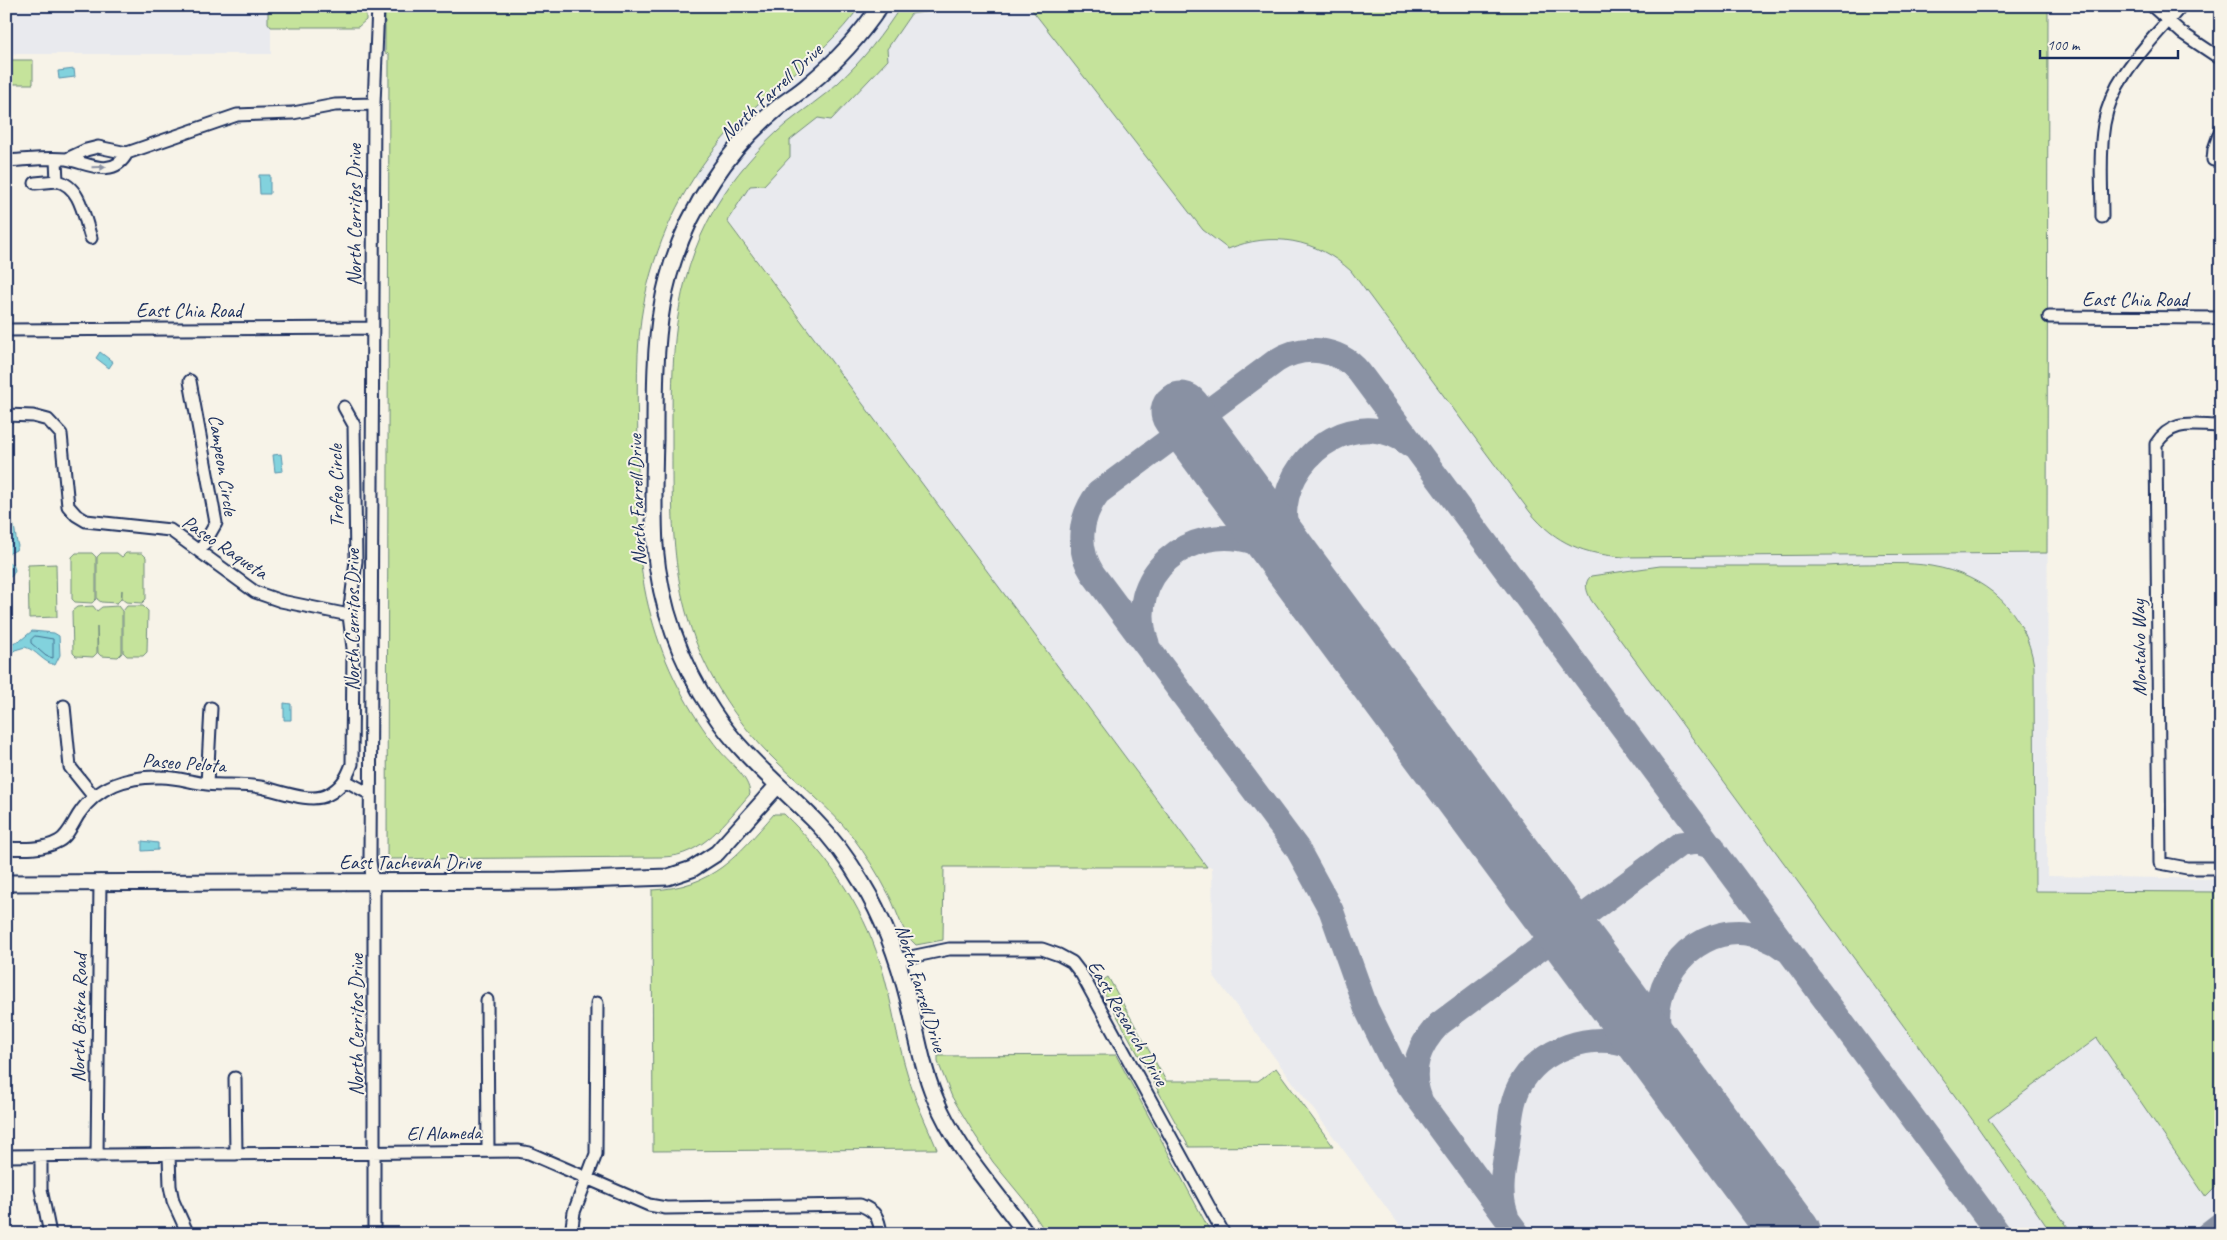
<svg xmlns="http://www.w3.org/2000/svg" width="2227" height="1240" viewBox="0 0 2227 1240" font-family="Caveat,sans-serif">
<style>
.built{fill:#e9eaee}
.green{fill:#c5e39b;stroke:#70897c}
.water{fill:#82d2dd;stroke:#5991aa}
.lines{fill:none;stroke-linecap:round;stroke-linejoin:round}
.shore{stroke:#447091;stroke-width:1}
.taxiway{stroke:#8991a3;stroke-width:25}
.runway{stroke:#8991a3;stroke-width:61}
.street-casing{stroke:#1b2f5e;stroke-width:15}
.secondary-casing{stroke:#1b2f5e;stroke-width:19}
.street{stroke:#f7f3e8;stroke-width:11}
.secondary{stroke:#f7f3e8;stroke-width:15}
.oneway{fill:#8991a3}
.labels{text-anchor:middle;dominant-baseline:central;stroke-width:4;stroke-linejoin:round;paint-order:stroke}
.street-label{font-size:20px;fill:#1b2f5e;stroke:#f7f3e8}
</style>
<rect width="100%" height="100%" fill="#f7f3e8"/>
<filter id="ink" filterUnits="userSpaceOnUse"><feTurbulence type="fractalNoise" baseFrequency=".02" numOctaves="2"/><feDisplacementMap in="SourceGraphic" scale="10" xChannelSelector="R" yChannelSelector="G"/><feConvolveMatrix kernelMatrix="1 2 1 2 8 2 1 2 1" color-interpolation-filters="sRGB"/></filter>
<g filter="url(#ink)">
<!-- built -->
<path class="built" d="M6,6h265v48h-265z
M382,6h1146l510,314 10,19 -1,537 174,3v355h-815l-192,-258 -2,-109h-268l-139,-543 -154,-206v-64l-270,-1z"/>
<!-- green -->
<path class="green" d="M268,6h98v14l-8,7h-87l-3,-4z
M385,6h475c-40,57 -102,88 -145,142 -39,49 -65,109 -74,171 -6,46 -3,94 -3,140 0,53 -2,105 13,157 13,49 37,95 69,135 11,13 29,26 30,43 -24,27 -47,62 -87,63l-276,2 2,-805 -4,-1z
M901,6h26l-2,6 -14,2 -24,35 1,11 -57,60 -13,-2 -28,22v17l-26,28 -14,1 -23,35 480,646h-263l-1,73 -27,5c-14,-12 -18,-32 -26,-48 -11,-22 -24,-42 -38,-61 -22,-28 -49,-49 -75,-74 -22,-21 -42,-46 -58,-73 -48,-80 -47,-155 -47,-245 0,-86 -1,-159 43,-236 19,-32 43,-60 71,-84 17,-14 36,-26 52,-41 25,-23 45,-49 63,-77z
M1029,6h1019l-1,547 -423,4c-40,-3 -68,-13 -94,-45l-179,-241c-35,-32 -79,-40 -123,-22l-25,-19z
M6,60h27v24h-27z
M76,553h16l4,4v42l-4,4 -17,-1 -3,-3v-42z
M101,553h16l5,4 4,-4h16l4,4v42l-4,4 -16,-1 -4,-3v-9l-1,9 -4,4 -16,-1 -4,-3v-42z
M56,564l1,53 -28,1 -1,-53z
M1861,564c23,0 47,-2 70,2 55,9 95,45 103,100l1,225 186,1v290l-15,15 -109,-159 -109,81 80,108 2,7h-18l-75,-108 -386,-526c-4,-8 -8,-17 0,-24l69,-10h167z
M93,606l4,5 5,-4 16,-1 4,5v42l-4,4 -17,-1 -3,-3 -1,-26v26l-4,4 -17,-1 -3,-3 -1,-42 5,-4z
M127,606h16l5,5 -1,41 -4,4h-16l-4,-4v-41z
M774,814h10c43,41 78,91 96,148 12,37 16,76 28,114 7,25 19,49 29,73l-284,2 -1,-261c62,-3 84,-33 122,-76z
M1108,977l58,104h92l18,-13 57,78 -144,1 -90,-164z
M1116,1055l95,178 1,1h-165l-22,-33 -32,-39 -18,-27 -23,-38 -14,-35v-6z"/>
<!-- water -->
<path class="water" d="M74,69l1,8 -16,2 -1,-8z
M259,175h11v19h-10z
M100,352l13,10 -4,6 -13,-10z
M281,454l2,17 -8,1 -2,-17z
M6,516c11,6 8,19 12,30l-2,4 -10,5z
M6,562l7,2 2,6 -3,6 -6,3z
M32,631l22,2 5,3 1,19 -5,10c-13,-3 -17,-14 -30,-18l-10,3 -9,8v-13l15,-5z
M284,703l7,1v16h-7z
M142,841l16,2v7l-16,1z"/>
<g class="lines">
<!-- shore -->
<path class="shore" d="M35,636l18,3v19l-7,-2 -15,-13v-3z"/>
<!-- taxiway -->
<path class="taxiway" d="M1300,569c-11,-19 -17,-39 -15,-62 7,-59 77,-102 127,-61
M1147,643c-24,-67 43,-122 107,-101 21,7 34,21 50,35
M1674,1075c-10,-21 -18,-42 -16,-66 8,-62 74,-100 127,-60
M1420,1099c-11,-29 -2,-53 19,-75l241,-180 17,-2 16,5
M1506,1214c-8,-22 -2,-45 1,-67 3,-20 3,-42 12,-60 20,-39 73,-56 113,-41 17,7 30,19 43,31
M1518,1234l-103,-140 -23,-33 -26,-53 -35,-98 -34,-62 -204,-274c-17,-26 -14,-56 5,-81l178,-132c27,-17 62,-14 83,11l640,862
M2208,1234l13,-10"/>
<!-- runway -->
<path class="runway" d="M1181,412l610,822"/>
<!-- street casing -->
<g class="street-casing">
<path id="street" d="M2152,6l30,27 39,26
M67,159l19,-9 12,-3 29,6 110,-38 56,-2 42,-8 39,-1
M56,160l1,21c24,5 27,37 34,57
M2213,160l1,-11 7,-20
M6,161c20,-1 41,-4 60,-2 20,3 47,21 61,-6
M35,183l22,-2
M2102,217c0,-30 -3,-63 2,-93 8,-48 47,-82 77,-118
M2049,317l172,1
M6,330l366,-2
M190,381l26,142 -16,28
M6,415l27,1 15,4 13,14 7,72 8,9 10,6 84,9 85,62 26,9 68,14
M2221,426c-27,0 -48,-8 -65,18l4,419 27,5h34
M64,706l6,61 24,30
M346,781l24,13
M207,784l4,-76
M6,848c17,1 37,2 53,-7 9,-5 14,-18 20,-27 18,-28 50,-38 82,-37 16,0 30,5 46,7 17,2 35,0 53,3 18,3 50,17 67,8 14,-7 20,-17 25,-31l1,-116 -4,-33 7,-54 -2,-136 -10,-18
M896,960l53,-11h93l17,6 13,7 10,13 142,259
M487,1000l1,151
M235,1078l1,76
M169,1155l1,31 3,15 15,33
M6,1156l512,-5 11,2 120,52 17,3 194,-3c16,6 19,13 21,29
M41,1156v33l9,45
M97,1156l3,-275
M374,1234v-342l-4,-31 4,-757 4,-98
M571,1234l3,-22 22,-58 1,-151"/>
</g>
<!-- secondary casing -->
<g class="secondary-casing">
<path id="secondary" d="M880,6c-20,30 -44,56 -72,79 -9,8 -19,14 -28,21 -26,21 -49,46 -67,74 -58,87 -58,159 -58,259 -1,35 -2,71 0,107 5,59 25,117 58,166 28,43 67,73 102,109 18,18 34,40 47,62 22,36 37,79 47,119 8,33 13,65 26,96 21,52 60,91 91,136
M6,883l551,-2 111,-4 24,-8 25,-16 60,-67"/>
</g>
<!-- street -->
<use href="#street" class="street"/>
<!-- secondary -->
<use href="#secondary" class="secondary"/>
</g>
<!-- one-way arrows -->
<defs><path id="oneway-solid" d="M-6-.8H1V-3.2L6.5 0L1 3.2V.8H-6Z" transform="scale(1.25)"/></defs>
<use class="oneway" href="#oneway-solid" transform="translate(99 167) rotate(-2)"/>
</g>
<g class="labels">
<!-- street labels -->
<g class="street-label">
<text transform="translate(771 92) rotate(-43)">North Farrell Drive</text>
<text transform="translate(354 215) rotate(-90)">North Cerritos Drive</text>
<text x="2135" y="299">East Chia Road</text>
<text x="189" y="310">East Chia Road</text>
<text transform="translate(223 465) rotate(81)">Campeon Circle</text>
<text transform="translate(336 486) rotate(-91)">Trofeo Circle</text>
<text transform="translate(637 500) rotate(-92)">North Farrell Drive</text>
<text transform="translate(225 547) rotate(34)">Paseo Raqueta</text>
<text transform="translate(352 620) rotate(-90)">North Cerritos Drive</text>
<text transform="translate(2139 648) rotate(-91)">Montalvo Way</text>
<text transform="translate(184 763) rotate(4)">Paseo Pelota</text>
<text x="410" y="862">East Tachevah Drive</text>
<text transform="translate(921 988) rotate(73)">North Farrell Drive</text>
<text transform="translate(79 1018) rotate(-89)">North Biskra Road</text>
<text transform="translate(1128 1023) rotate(60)">East Research Drive</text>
<text transform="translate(356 1025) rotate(-90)">North Cerritos Drive</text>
<text transform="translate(444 1133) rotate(-1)">El Alameda</text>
</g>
</g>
<!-- margin -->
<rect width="2227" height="1240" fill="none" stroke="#f7f3e8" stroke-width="25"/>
<rect x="12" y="12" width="2202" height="1215" fill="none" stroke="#1b2f5e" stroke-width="2" filter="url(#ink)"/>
<!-- scale -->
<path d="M2040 50v8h138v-8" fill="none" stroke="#1b2f5e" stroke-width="2.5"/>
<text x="2047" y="50" font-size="15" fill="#1b2f5e" stroke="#f7f3e8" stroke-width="4" paint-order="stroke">100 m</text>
</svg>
